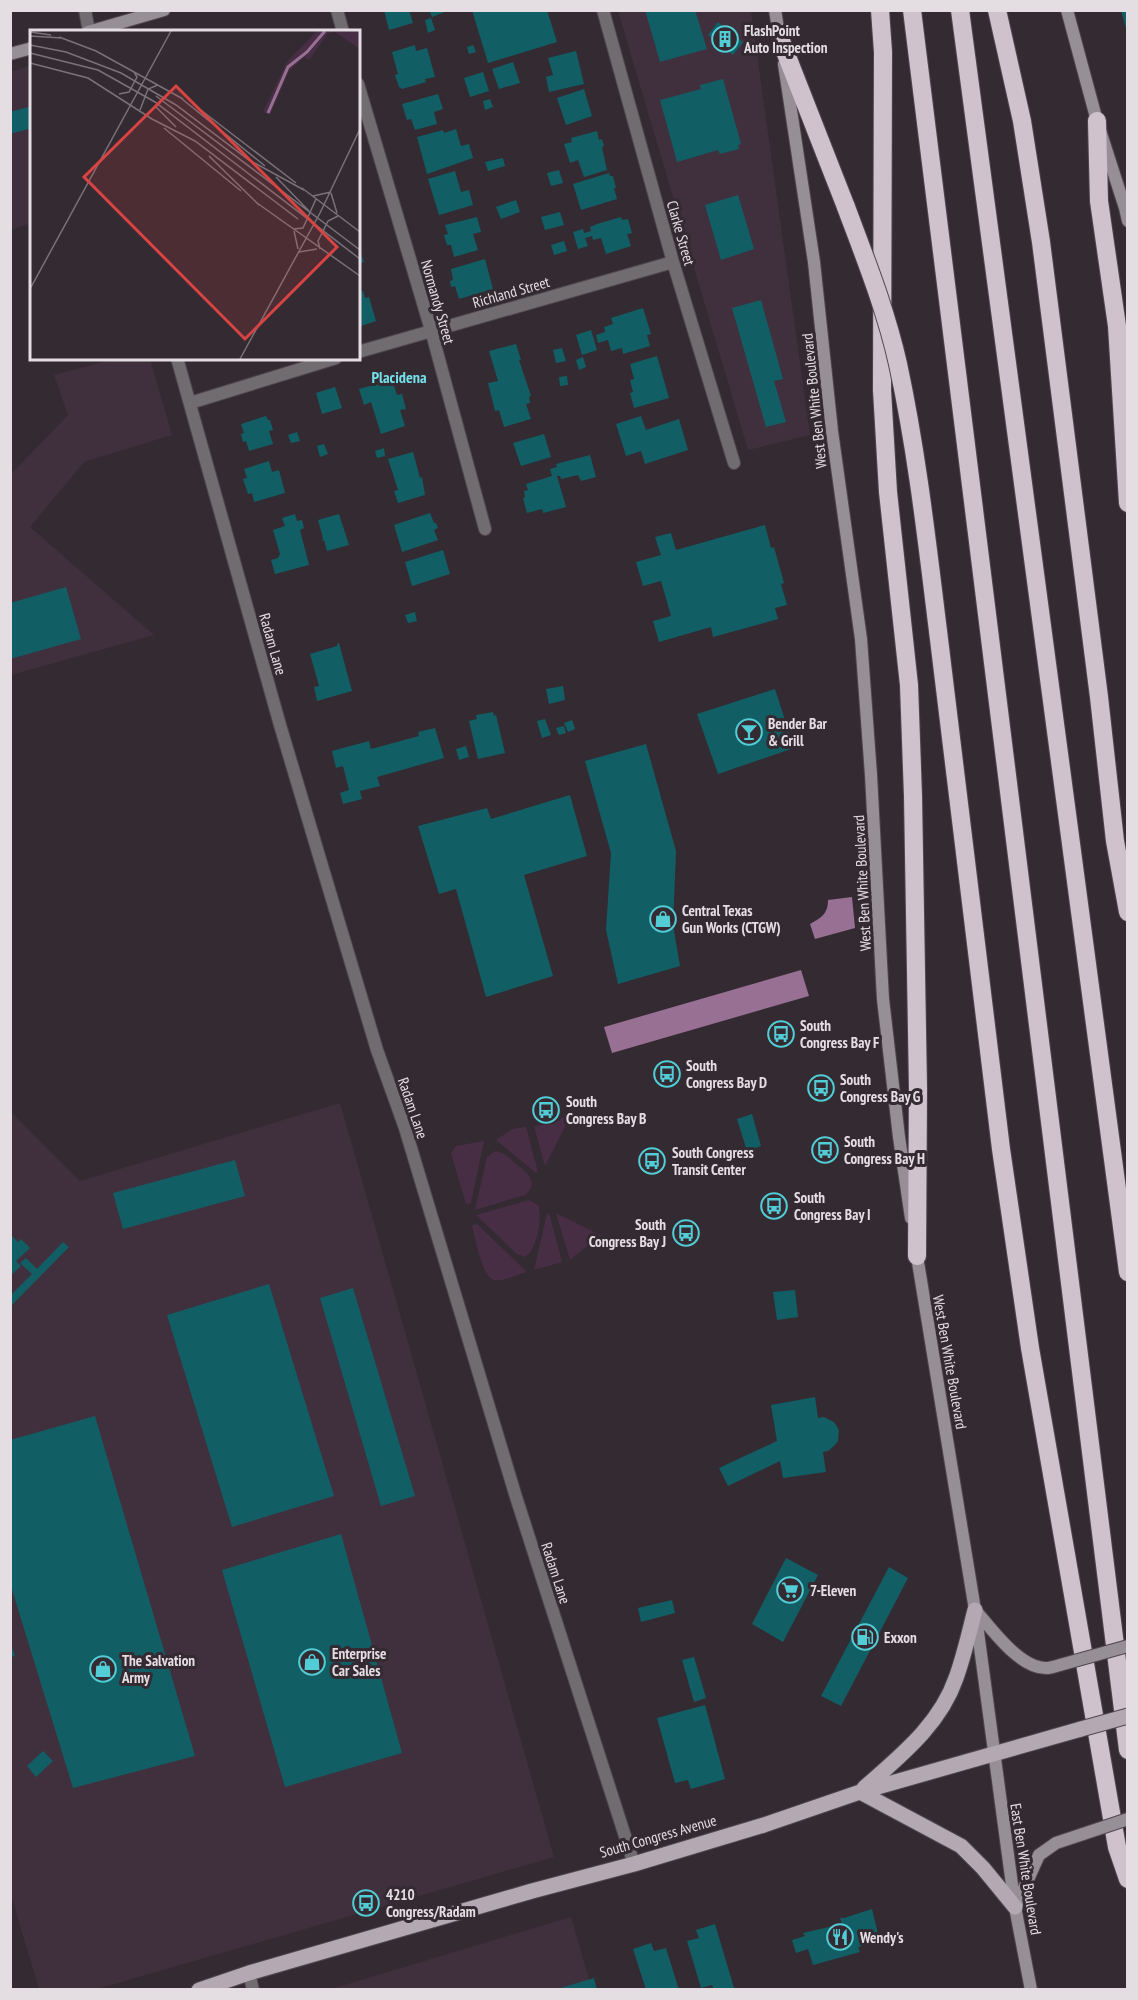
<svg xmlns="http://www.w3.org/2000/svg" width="1138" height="2000" viewBox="0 0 1138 2000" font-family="'PT Sans Narrow',sans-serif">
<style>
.built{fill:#40303d}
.green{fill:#472e44}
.water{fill:#987093}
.building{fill:#115f65}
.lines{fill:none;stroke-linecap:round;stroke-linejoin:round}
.minor-casing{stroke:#50474e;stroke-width:14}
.secondary-casing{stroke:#50474e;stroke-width:14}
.primary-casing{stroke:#50474e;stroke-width:17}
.motorway-casing{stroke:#50474e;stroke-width:20}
.minor{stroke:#716c70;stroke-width:12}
.secondary{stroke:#978f96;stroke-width:12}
.primary{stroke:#b4a9b2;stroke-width:15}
.motorway{stroke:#cfc2cd;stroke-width:18}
.secondary-bridge-casing{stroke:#50474e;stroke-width:14;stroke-linecap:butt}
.primary-bridge-casing{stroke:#50474e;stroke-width:17;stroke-linecap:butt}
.motorway-bridge-casing{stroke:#50474e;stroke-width:20;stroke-linecap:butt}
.secondary-bridge{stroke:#978f96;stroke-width:12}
.primary-bridge{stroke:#b4a9b2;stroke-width:15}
.motorway-bridge{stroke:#cfc2cd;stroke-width:18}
.labels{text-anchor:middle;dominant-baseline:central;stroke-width:6;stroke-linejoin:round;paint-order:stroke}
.poi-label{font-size:15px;font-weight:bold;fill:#e4dee3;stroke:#342a32;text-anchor:start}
.street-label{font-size:15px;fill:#e4dee3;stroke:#342a32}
.neighbourhood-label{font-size:16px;font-weight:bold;fill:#75e0e9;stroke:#342a32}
.inset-river{fill:none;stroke:#987093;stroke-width:3}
.inset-road{fill:none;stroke:#7a7279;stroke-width:1.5}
.view{fill:#d84344;fill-opacity:0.15;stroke:#d84344;stroke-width:3}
.inset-edge{fill:none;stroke:#e4dee3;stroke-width:3}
</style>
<rect width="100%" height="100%" fill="#342a32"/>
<!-- built -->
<path class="built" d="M618,11h133l59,424 -62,15z
M31,65v158l-20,7v-158z
M115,359h35l22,76 -88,27 -54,65 124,108 -143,40v-201l57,-59 -14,-40z
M340,1103l214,754 -457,132h-58l-29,-97v-781l70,70z
M571,1917l21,72 -264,1z"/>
<!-- green -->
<path class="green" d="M571,1111h2l-28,55 -11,-40 20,-2z
M526,1127l12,45 -2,1 -40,-33 16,-11z
M484,1141l-13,62 -5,1 -15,-51 5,-7z
M495,1151c9,1 15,7 21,13 11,8 24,19 9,31l-50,15 12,-53z
M529,1200l9,5c5,12 -1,45 -13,52l-8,-3 -41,-39z
M549,1213l13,49 -28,8 13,-56z
M556,1213l56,28 -25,5 -17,14z
M477,1224l50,48c-9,2 -23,10 -33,8 -12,-2 -19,-44 -22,-55z"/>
<!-- water -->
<path class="water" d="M852,897l3,31 -40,11 -5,-15c11,-6 18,-10 18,-24z
M801,970l8,26 -197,57 -8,-26z"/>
<!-- building -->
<path class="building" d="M384,10h25l4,13 -24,7z
M429,10h18v1l-15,6z
M472,10h75l10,32 -69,21z
M645,10h50l12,39 -47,13z
M1121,10h7v22h-1z
M431,18l4,12 -7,3 -3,-13z
M718,22l25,20 -10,13 -25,-20z
M415,45l1,6 11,-3 8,29 -10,2 1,3 -24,7 -3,-2 -4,-12 3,-1 -6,-22z
M473,45l3,7 -7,2 -2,-7z
M576,51l8,33 -35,8 -3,-15 7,-2 -5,-17z
M513,62l7,21 -21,6 -7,-20z
M483,72l6,19 -19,6 -6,-19z
M723,79l18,65 -3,1 1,4 -19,5 -2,-4 -41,12 -17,-62 41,-11 -1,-4z
M584,89l8,27 -26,9 -9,-27z
M438,94l5,15 -9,3 3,12 -22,6 -4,-11 -4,1 -5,-16z
M490,99l3,8 -8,3 -2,-9z
M32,106v22l-22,6v-22z
M456,129l5,17 8,-2 4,14 -46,16 -10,-37 26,-7 1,3z
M597,131l2,9 3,-1 2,7 -2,1 5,23 -23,7 -6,-17 -8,3 -6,-19 8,-2 -1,-4z
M503,158l2,8 -17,5 -3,-9z
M559,170l4,13 -12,3 -4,-13z
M455,171l6,21 8,-2 4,15 -34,10 -11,-36z
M609,173l1,3h3l3,12h-2l3,11 -36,11 -8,-26z
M738,195l16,54 -33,11 -16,-55z
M516,200l4,12 -19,7 -5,-12z
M560,212l4,13 -19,5 -4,-13z
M477,217l4,15 -8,2 5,16 -24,7 -3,-12h-4l-3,-10 4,-1 -3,-9z
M621,217l1,3 6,-1 4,14 -5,1 4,12 -25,8 -5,-16 -8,2 -1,-4 -7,2 3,8 -10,3 -5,-17 10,-3 1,4 7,-2 -1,-4 7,-3z
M564,241l3,10 -13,4 -3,-10z
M358,245l6,17 -6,2z
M485,259l8,30 -34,10 -4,-13 -4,1 -1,-6 3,-1 -2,-11z
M363,291l2,7 4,-1 7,24 -18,6v-35z
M761,300l22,79 -9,2 12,41 -20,5 -34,-119z
M643,308l8,26 -4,1 3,11 -27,8 -1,-6 -11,3 -3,-11 -10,3 -2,-8 9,-3 -1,-5 9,-3 -2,-6z
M591,330l6,20 -15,5 -6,-20z
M516,344l5,16h-2l12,36 -2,1 1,6 -4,1 5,15 -27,8 -5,-17 -4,1 -7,-28 10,-2 -9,-30z
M562,348l4,13 -10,2 -3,-13z
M657,356l12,42 -35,10 -4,-15 3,-1 -3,-12 4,-1 -4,-15z
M583,357l3,10 -7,3 -3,-10z
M567,376l1,9 -8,1 -1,-9z
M392,380l5,15 5,-1 4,15 -6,1 5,16 -24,8 -10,-32 -7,3 -5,-16z
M335,387l7,21 -20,6 -6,-21z
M266,416l2,4h2l3,10 -4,1 4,13 -24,7 -3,-10 -3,1 -2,-8 3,-1 -3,-9z
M641,416l5,14 33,-11 9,31 -43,14 -4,-13 -15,5 -10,-32z
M297,432l3,9 -9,2 -3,-8z
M544,434l7,23 -30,9 -8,-23z
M324,444l4,10 -8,3 -3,-11z
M384,448l1,8 -8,2 -2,-7z
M413,452l7,26 2,-1 3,18 -27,8 -4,-12 4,-1 -10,-31z
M590,455l6,22 -15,4 -3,-6 -17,4 -1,-3h-3l9,31 -23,6 -1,-4 -15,4 -4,-15 2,-1 -1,-6 4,-1 -2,-6 26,-8 -2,-7 7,-2 -1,-3z
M269,461l3,11 7,-2 6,23 -31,9 -2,-9 -4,1 -5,-15 4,-1 -3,-9z
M430,513l4,10h2l2,5 -4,2 4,10 -36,12 -8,-27z
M295,514l2,7 5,-1 2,8 -4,2 9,35 -34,9 -4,-14 7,-2 2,-4 -7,-24 12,-4 -3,-8z
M339,514l10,31 -22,6 -3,-11 -2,1 1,-3 -5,-18z
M765,525l6,23 3,-1 10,36 -3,1 6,21 -12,3 3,11 -65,18 -2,-10 -52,15 -6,-21 18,-5 -10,-35 -18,5 -7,-24 25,-7 -6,-18 16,-4 5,17z
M443,550l7,24 -38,12 -7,-24z
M66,587l15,52 -71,20v-56z
M415,612l2,9 -9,2 -3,-8z
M339,643l13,48 -35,10 -3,-14 5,-1 -9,-32 27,-8v-2z
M563,686l2,14 -16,4 -3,-15z
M775,689l19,59 -76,26 -21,-60z
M493,712l1,4 2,-1 9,38 -27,6 -9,-38 8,-2 -1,-4z
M545,719l6,16 -9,3 -5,-17z
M572,720l3,9 -7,3 -4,-9z
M564,726l2,7 -7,2 -3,-7z
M435,728l9,30 -67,19 3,9 -20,5 2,8 -19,5 -3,-11 9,-3 -6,-24 -7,2 -4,-17 37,-10 2,8 48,-13 -1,-4z
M646,744l30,107 -3,74 7,41 -62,18 -12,-54 5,-77 -26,-92z
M466,746l3,11 -10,3 -3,-11z
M570,795l17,61 -63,19 29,101 -67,21 -30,-108 -17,5 -21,-68 69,-18 4,11z
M752,1114l9,32 -14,5 -10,-32z
M235,1160l10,36 -122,33 -10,-36z
M10,1234l8,8 3,-3 9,9 -14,13 5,5 -11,10z
M63,1242l6,5 -59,60v-11l22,-22 -12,-11 6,-5 11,11z
M269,1284l65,212 -102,31 -65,-212z
M353,1288l62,208 -34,10 -61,-208z
M795,1290l3,27 -21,3 -4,-28z
M815,1397l3,21 6,-1 10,5 5,8 -1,11 -4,5 -6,5 -5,1 3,20 -43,6 -3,-17 -52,25 -9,-18 58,-27 -6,-36z
M95,1416l100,340 -122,32 -63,-205v-143z
M341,1534l61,219 -117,34 -63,-217z
M786,1558l32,17 -35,67 -31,-18z
M889,1567l19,11 -67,128 -20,-10z
M672,1600l3,13 -34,9 -3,-14z
M10,1643l5,13 -5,1z
M694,1657l12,41 -12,4 -12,-42z
M705,1705l20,74 -34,10 -3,-9 -13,3 -18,-65z
M43,1751l10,10 -17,16 -9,-11z
M872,1909l7,29 3,-1 1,4 -25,6 2,5 -47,13 -5,-16 -12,4 -4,-13 13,-4 -2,-3 39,-9 -2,-6h4z
M715,1924l19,64 -6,2h-14l-2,-5 -11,3 -14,-47 12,-3 -3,-8z
M651,1943l3,8 12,-3 13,42h-33l-13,-41z
M594,1978l3,12h-40v-1z"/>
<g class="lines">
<!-- minor casing -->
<g class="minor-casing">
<path id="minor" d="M85,10l4,22
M337,10l6,22
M603,10l70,252 61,201
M358,84l73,246 54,199
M358,352l315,-90
M177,358l103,367 97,325 28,78 111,369 118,367
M190,403l146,-45
M249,1973l4,17"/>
</g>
<!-- secondary casing -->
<g class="secondary-casing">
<path id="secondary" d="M775,10l6,37
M1067,10l30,111 28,87 3,13
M88,32l76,-22
M10,54l22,-6
M784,64l30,198 18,169 29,208 10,136 12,224 16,138 12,81
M916,1250l59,360 40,297 16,83
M975,1610c17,19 44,58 71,58 5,0 10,-2 14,-3
M1016,1906l23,-51 17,-12 27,-9"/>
</g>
<!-- primary casing -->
<g class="primary-casing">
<path id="primary" d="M864,1788c35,-31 76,-63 92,-110 8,-22 13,-45 19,-68
M860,1792l101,54 22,22 32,39
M199,1990l50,-17 283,-82 102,-27 130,-39 96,-33 221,-63"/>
</g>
<!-- motorway casing -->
<g class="motorway-casing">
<path id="motorway" d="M880,10l3,42 -1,338 6,102 21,193 4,111 5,293 -1,167
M912,10l216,1740
M960,10l168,1262
M997,10l25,111 19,121 58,455 16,144 13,71
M781,41l65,166
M1097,121l2,80 18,125 11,177
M938,631l63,518 29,199 87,499 11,32"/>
</g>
<!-- minor -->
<use href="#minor" class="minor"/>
<!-- secondary -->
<use href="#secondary" class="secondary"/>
<!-- primary -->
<use href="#primary" class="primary"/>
<!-- motorway -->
<use href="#motorway" class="motorway"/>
<!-- secondary-bridge casing -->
<g class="secondary-bridge-casing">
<path id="secondary-bridge" d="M1060,1665l68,-19
M1083,1834l45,-15"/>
</g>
<!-- primary-bridge casing -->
<g class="primary-bridge-casing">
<path id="primary-bridge" d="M1081,1729l47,-13"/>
</g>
<!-- motorway-bridge casing -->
<g class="motorway-bridge-casing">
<path id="motorway-bridge" d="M846,207c19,51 40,103 52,157 19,88 29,178 40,267"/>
</g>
<!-- secondary-bridge -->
<use href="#secondary-bridge" class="secondary-bridge"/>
<!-- primary-bridge -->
<use href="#primary-bridge" class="primary-bridge"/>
<!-- motorway-bridge -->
<use href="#motorway-bridge" class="motorway-bridge"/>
</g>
<!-- icons -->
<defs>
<g id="building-ring" transform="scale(1.35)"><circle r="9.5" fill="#342a32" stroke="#52ccd5" stroke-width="1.5"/><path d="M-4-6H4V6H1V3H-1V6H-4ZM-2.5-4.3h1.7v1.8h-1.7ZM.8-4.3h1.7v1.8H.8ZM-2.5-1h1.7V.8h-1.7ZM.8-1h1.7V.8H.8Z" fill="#52ccd5"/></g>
<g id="bar-ring" transform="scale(1.35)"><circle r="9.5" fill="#342a32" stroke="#52ccd5" stroke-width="1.5"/><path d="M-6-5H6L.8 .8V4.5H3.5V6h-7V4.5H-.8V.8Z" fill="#52ccd5"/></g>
<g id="shop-ring" transform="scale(1.35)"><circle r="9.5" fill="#342a32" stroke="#52ccd5" stroke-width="1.5"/><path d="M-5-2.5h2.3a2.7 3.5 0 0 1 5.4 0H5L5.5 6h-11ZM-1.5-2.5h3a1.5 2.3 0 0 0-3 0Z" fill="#52ccd5"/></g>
<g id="bus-ring" transform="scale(1.35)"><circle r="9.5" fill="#342a32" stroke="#52ccd5" stroke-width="1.5"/><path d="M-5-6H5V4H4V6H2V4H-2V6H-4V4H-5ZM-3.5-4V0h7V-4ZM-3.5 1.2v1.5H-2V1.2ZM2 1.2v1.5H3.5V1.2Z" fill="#52ccd5"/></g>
<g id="supermarket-ring" transform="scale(1.35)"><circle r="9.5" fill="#342a32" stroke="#52ccd5" stroke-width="1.5"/><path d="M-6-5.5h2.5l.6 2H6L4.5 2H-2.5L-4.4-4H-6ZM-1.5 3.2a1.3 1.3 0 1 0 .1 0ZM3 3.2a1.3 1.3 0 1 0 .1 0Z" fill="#52ccd5"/></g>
<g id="fuel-ring" transform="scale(1.35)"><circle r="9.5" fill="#342a32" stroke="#52ccd5" stroke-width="1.5"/><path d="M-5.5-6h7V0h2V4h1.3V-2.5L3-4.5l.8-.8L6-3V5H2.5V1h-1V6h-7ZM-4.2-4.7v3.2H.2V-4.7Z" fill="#52ccd5"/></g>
<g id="restaurant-ring" transform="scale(1.35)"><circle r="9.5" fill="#342a32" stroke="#52ccd5" stroke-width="1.5"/><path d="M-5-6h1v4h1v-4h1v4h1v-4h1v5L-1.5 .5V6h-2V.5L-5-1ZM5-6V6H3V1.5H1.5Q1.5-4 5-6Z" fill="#52ccd5"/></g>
</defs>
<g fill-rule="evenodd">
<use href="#building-ring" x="725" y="39"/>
<use href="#bar-ring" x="749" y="732"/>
<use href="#shop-ring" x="663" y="919"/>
<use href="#bus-ring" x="781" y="1034"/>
<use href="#bus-ring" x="667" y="1074"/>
<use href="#bus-ring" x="821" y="1088"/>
<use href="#bus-ring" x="546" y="1110"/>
<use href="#bus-ring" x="825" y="1150"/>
<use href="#bus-ring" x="652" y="1161"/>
<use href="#bus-ring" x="774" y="1206"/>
<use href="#bus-ring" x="686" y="1233"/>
<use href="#supermarket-ring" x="790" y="1590"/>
<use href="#fuel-ring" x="865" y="1637"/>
<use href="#shop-ring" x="312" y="1662"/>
<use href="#shop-ring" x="103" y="1669"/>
<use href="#bus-ring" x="366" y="1903"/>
<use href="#restaurant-ring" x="840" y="1937"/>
</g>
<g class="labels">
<!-- poi labels -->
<g class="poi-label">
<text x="744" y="30">FlashPoint<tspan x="744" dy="17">Auto Inspection</tspan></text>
<text x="768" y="723">Bender Bar<tspan x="768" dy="17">&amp; Grill</tspan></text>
<text x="682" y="910">Central Texas<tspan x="682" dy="17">Gun Works (CTGW)</tspan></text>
<text x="800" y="1025">South<tspan x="800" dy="17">Congress Bay F</tspan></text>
<text x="686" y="1065">South<tspan x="686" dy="17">Congress Bay D</tspan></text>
<text x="840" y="1079">South<tspan x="840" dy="17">Congress Bay G</tspan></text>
<text x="566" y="1101">South<tspan x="566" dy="17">Congress Bay B</tspan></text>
<text x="844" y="1141">South<tspan x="844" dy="17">Congress Bay H</tspan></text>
<text x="672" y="1152">South Congress<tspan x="672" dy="17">Transit Center</tspan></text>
<text x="794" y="1197">South<tspan x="794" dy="17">Congress Bay I</tspan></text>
<text x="666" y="1224" text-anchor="end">South<tspan x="666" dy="17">Congress Bay J</tspan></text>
<text x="810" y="1590">7-Eleven</text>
<text x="884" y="1637">Exxon</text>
<text x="332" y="1653">Enterprise<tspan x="332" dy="17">Car Sales</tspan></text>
<text x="122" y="1660">The Salvation<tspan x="122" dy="17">Army</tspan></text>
<text x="386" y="1894">4210<tspan x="386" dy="17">Congress/Radam</tspan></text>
<text x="860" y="1937">Wendy's</text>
</g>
<!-- street labels -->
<g class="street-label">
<text transform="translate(681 233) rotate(74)">Clarke Street</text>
<text transform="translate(511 292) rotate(-16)">Richland Street</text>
<text transform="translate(438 302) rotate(74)">Normandy Street</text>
<text transform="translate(814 401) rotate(-96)">West Ben White Boulevard</text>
<text transform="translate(273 644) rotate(74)">Radam Lane</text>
<text transform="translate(862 883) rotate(-93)">West Ben White Boulevard</text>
<text transform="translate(413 1108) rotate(71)">Radam Lane</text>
<text transform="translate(950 1362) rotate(80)">West Ben White Boulevard</text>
<text transform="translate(556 1573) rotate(72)">Radam Lane</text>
<text transform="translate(658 1836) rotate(-16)">South Congress Avenue</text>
<text transform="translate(1026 1869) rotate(81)">East Ben White Boulevard</text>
</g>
<!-- neighbourhood labels -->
<g class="neighbourhood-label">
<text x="399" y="377">Placidena</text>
</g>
</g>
<!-- overview -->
<g transform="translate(30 30)">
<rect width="330" height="330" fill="#342a32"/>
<path d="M287,1h43v18l-25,-17 -7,1 -19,27 -5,-3 -15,14 -19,44 -7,-3 24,-50z" fill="#472e44"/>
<path class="inset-river" d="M238,83l20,-46 19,-15 18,-21"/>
<path class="inset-road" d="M0,2l21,3M0,6l32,2M29,7l37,14 87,48M0,15l36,7 55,21 55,32 73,55 55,30M0,23l68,17 57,32 205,157M0,33l58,15 64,41M89,64l10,-2 8,-15 -3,-5M126,66l204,154M152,69l83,67M163,74l103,79M126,77l20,20M110,80l8,-21 10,-4M120,88l45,23 103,78M134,98l77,63M179,126l50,49M246,147l33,34M272,158l58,44M301,163l6,20M283,166l18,-4M227,173l103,73M263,199l10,-1 13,-29M264,201l4,18M290,219l-2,-8 10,-20 10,-5M269,222l18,-3M0,259l141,-258M210,329l80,-146 40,-84"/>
<path class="view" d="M146,56l161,161 -92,92 -161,-162z"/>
<rect width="330" height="330" class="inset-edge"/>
</g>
<!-- border -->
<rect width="1138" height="2000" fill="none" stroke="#e4dee3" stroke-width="24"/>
</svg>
